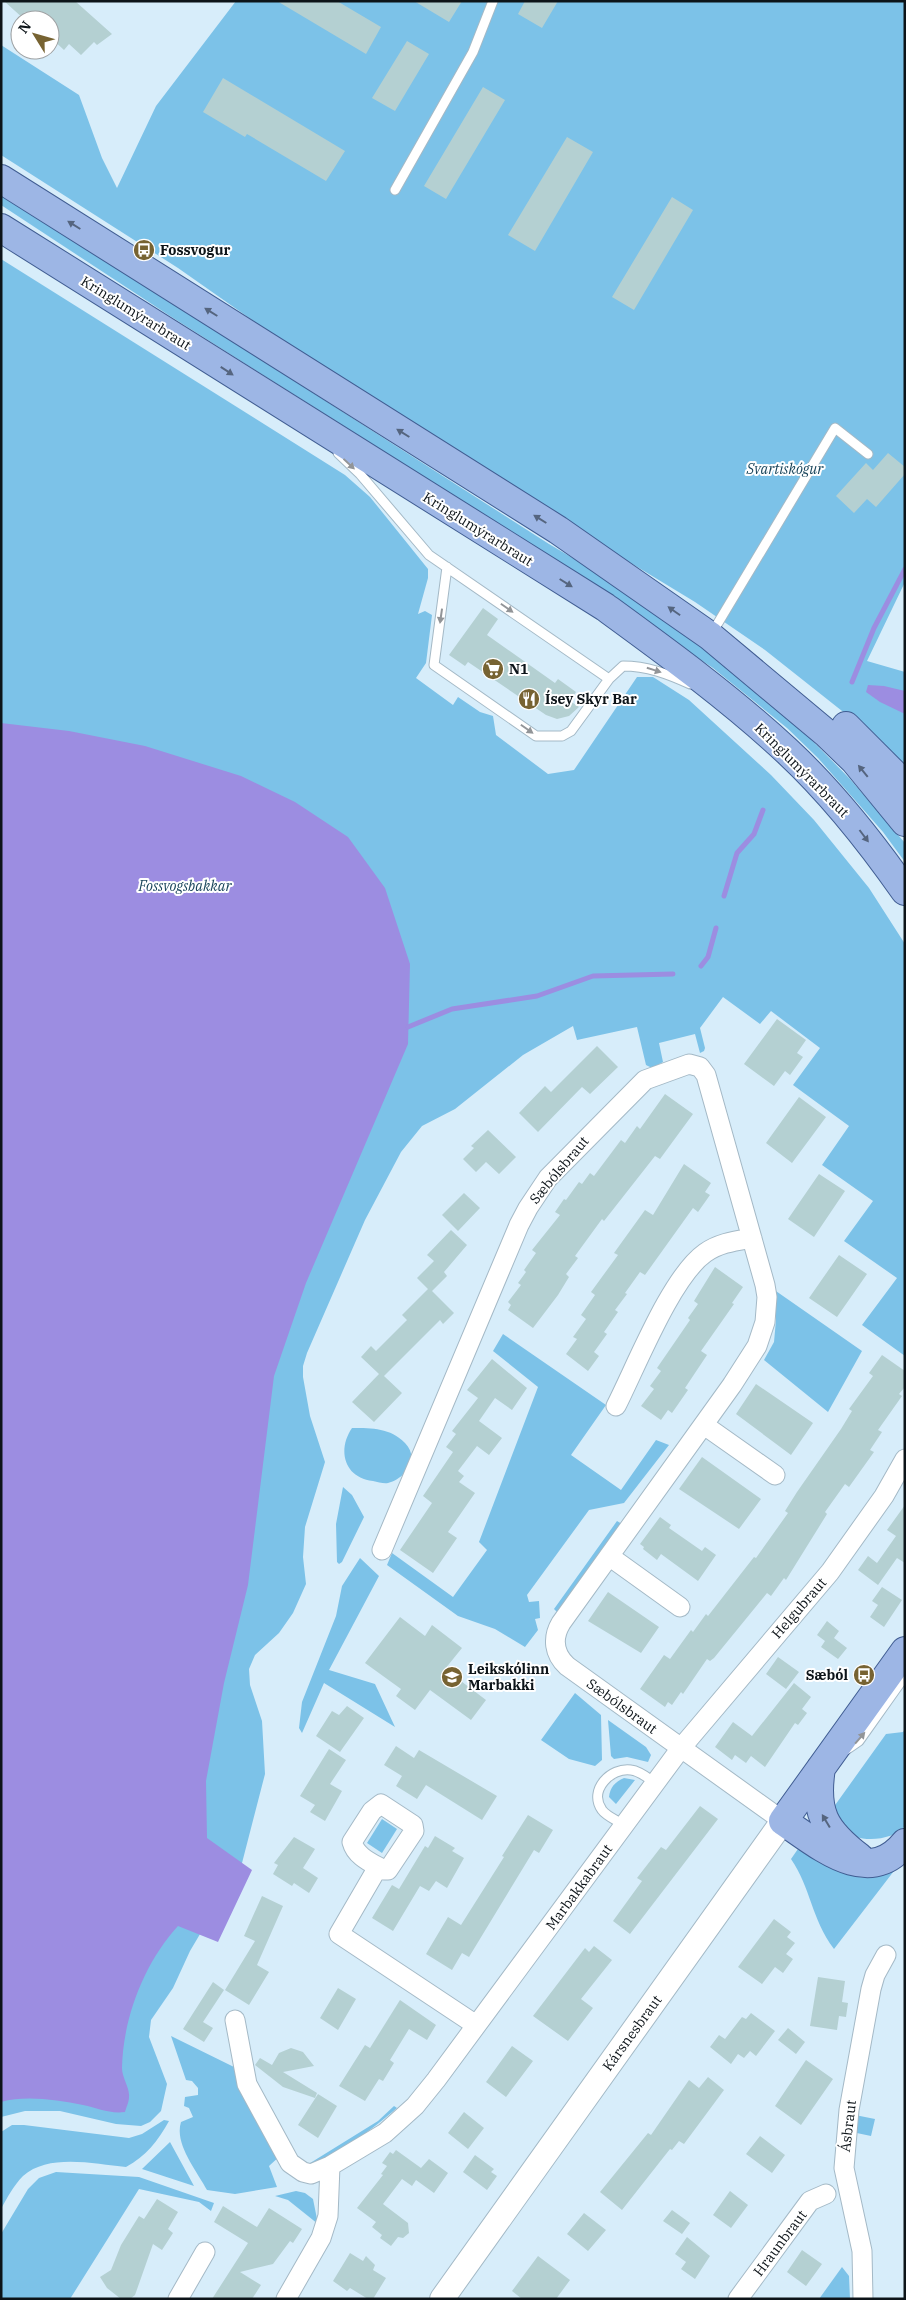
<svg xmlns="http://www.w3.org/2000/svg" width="906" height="2300" viewBox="0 0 906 2300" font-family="'IBM Plex Serif',serif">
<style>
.green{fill:#7cc2e8}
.water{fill:#9c8de1}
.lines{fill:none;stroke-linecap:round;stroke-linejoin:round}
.stream{stroke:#9c8de1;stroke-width:5}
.building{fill:#b4d0d2}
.service-casing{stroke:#a4b9c6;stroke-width:11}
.minor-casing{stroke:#a4b9c6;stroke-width:21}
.tertiary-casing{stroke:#a4b9c6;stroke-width:26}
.primary-casing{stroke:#405d92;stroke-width:30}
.service{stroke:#fff;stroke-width:9}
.minor{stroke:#fff;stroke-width:19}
.tertiary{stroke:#fff;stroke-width:24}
.primary{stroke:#9db6e5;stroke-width:28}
.oneway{fill:#55657f}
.oneway2{fill:#929598}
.labels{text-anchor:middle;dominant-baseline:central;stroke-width:4;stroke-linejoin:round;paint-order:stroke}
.poi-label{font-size:14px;font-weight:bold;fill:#0d1419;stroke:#fff;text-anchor:start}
.street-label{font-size:14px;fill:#0d1419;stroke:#fff}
.park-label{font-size:14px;font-style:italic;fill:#18445a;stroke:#fff}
</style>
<rect width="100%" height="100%" fill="#d7edfa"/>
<!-- green -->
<path class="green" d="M236,1h669v581l-38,79 38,11v101l-44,-47 -96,-76 -70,-48 -214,-130 -162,-105 -141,-99 -177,-113v-110l78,50 23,63 15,30 39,-82z
M1,193l548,351 83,49 48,34 113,94 57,58 55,64v19l-22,-30 -65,-74 -31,-30 -74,-60 -254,-169 -289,-183 -169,-111z
M1,259l344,216 25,22 58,72v9l-10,36 7,-3 7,4 -6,48 -10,15 37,27 5,-8 22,15 13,4 3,19 52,39 26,-4 63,-93h16l36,23 82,75 43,45 55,68 36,56v412l-43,-31 35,-47 -53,-37 29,-40 -51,-36 27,-39 -56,-41 27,-37 -49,-37 -11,13 -37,-27 -23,31 5,20 -1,3 -4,2 -5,-19 -36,9 4,19 -11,6 -6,-3 -9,-38 -60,13 -4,-14 -50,29 -68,54 -33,17 -21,26 -36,68 -58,133 -4,13v11l7,39 15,46 -20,65 -2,30 3,27 -13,29 -14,20 -24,22 -6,14 1,16 12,36 3,53 -23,89 -52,88 -17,37 -22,32 -2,17 18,47 -6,27 -11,11 -9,4 -25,-2 -56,-13h-35l-24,6z
M773,1289l89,62 -34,61 -64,-52 10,-18 2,-22z
M503,1334l103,71 -35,50 50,35 35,-50 13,5 -45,58 -35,7 -62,85 2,7 10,-1 1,17 -5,1 3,11 -13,17 -30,-18 -37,-13 -71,-51 5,-12 61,44 34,-47 -8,-8 59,-155 -45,-36z
M352,1428c21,0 38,0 53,15 15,15 1,35 -17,40 -4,1 -10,-1 -15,-2 -29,-3 -36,-31 -21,-53z
M343,1487l9,8 12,22 -22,45 -3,2 -2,-2 -1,-38z
M617,1521l5,3 -64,89 -4,-4z
M360,1558l19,18 -50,94 46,14 20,43 -71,-44 -22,50 -3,-5 3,-26 34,-86 6,-30z
M575,1693l26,22 1,45 -7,6 -26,-7 -28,-19z
M608,1720l38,27 5,8 -3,7 -21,-5 -13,2 -3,-3z
M905,1729v97c-12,15 -47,18 -62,4 -5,-5 -7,-15 -10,-22l53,-74 17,-2z
M624,1778l11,2 -19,24 -7,-7c1,-10 6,-15 15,-19z
M382,1819l15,10 -15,24 -15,-10z
M800,1846c17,10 39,28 59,31 13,2 26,-5 38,-10l-63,82c-23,-31 -23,-61 -43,-90z
M171,2036l63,31 47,88 -12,11 8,21 -42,7 -28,-4c-10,-19 -33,-46 -26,-68l12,-5 -4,-9 -5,-2 1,-9 13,-2v-7l-6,-7 -6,-1z
M394,2106l3,2c-23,20 -61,49 -90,57l71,-44z
M855,2115l20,4 -4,17 -19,-4z
M164,2120l5,1c-11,20 -23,35 -43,46 -32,-3 -77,-14 -103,9 -9,9 -16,22 -22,33v-77l11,-7h12l105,13 13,-4z
M170,2142l24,44 -52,-17z
M56,2172l83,5 75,26 -3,8 -12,-9 -60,-13 -69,110h-69v-65l27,-45 11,-11z
M296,2191l9,2 8,6 5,25 -30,-24 -13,-4z
M842,2267l7,9 1,23h-31z"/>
<!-- water -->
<path class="water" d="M868,685l16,1 21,5v23l-25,-12 -14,-10z
M1,723l68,8 76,15 96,30 54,26 53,35 37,51 25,76 -2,80 -102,239 -32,93 -26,209 -24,98 -18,98 1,57 45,32 -34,72 -40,-16c-34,37 -55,92 -56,142 0,10 8,20 7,29 0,5 -3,11 -4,15 -16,2 -27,-4 -42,-7 -26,-5 -57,-10 -82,-3z"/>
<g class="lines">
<!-- stream -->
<path class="stream" d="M852,682l22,-54 31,-59
M724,896l13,-43 17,-19 9,-24
M701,966l7,-9 8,-29
M408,1027l44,-18 85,-13 56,-20 80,-2"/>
</g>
<!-- building -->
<path class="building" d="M4,1h71l37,33 -15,11 -3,-3 -13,13 -12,-11 -5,6 -14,-13v-17h-25z
M277,1h60l44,26 -15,27z
M414,1h48l-13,21z
M525,1h33l-16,27 -24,-14z
M407,41l22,13 -34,57 -23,-13z
M223,78l122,73 -19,30 -79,-47 -2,3 -42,-25z
M483,87l22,13 -59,99 -22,-13z
M567,137l26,15 -58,99 -27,-16z
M672,197l21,13 -59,100 -22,-13z
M888,453l17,14v7l-29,33 -9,-8 -13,14 -18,-17 30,-33 7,7z
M483,608l15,11 -11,16 68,48 3,-4 18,13 -6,9 9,6 -10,9 -12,3 -11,-4 -78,-53 -3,4 -16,-11z
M777,1019l29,21 -9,13 6,4 -13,18 -5,-4 -11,15 -30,-22z
M597,1046l21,21 -28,27 -8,-7 -44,45 -19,-19 26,-27 6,6z
M665,1094l28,20 -33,45 -5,-3 -51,65 -2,-2 -27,37 3,2 -12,16 3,3 -11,18 -25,33 -25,-18 3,-5 -3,-3 13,-17 -3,-2 8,-11 -2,-2 12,-17 -4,-3 28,-35 -5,-3 9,-13 2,1 13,-18 3,2 8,-11 4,3 27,-36 4,3 12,-17 3,3z
M799,1097l27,20 -34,46 -26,-20z
M488,1130l28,27 -17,17 -13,-12 -10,10 -13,-13 11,-11 -3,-2z
M684,1164l27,19 -6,9 5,3 -12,17 -5,-4 -48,67 -5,-3 -15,21 2,1 -12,16 3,2 -14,20 3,2 -13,18 5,4 -11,15 -22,-17 11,-15 -4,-2 13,-18 -5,-4 14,-20 -4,-3 27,-37 -4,-2 31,-43 8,5z
M819,1174l26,17 -31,46 -26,-18z
M464,1193l16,15 -22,23 -16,-16z
M451,1230l16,15 -23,27 3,4 -15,15 22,22 -11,11 -3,-4 -56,56 18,17 -28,29 -22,-20 27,-28 -18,-17 10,-11 5,5 31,-31 -5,-5 26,-26 -11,-11 17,-17 -7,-6z
M839,1255l28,19 -30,43 -28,-19z
M715,1267l28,20 -11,16 2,1 -33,47 6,4 -22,33 3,2 -16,23 -4,-3 -7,10 -20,-14 13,-17 -4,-3 11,-15 -4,-3 33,-48 -2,-2 10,-14 -4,-3z
M882,1355l23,16v16l-6,7 3,2 -24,34 4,2 -12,18 4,2 -25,35 -4,-3 -20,28 2,2 -41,66 -2,-2 -13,18 -4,-3 -53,65 -4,3 -3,-2 -24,35 -2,-2 -9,13 -4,-3 -3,5 -25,-18 24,-34 6,4 21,-29 2,2 13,-18 2,2 46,-59 2,1 32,-45 -3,-2 12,-19 44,-63 11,-18 -3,-2 24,-33 -4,-3z
M492,1359l35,29 -15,22 -17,-12 -16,23 23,17 -13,17 -12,-9 -19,25 6,5 -5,6 16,11 -27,39 9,6 -24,35 -33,-23 32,-47 -9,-7 30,-44 -7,-5 10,-13 -4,-3 26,-33 -11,-8z
M756,1384l57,39 -22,32 -55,-41z
M702,1457l59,42 -22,30 -60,-40z
M905,1505v58l-8,-5 -19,27 -20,-15 10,-14 9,7 19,-27 -9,-6z
M660,1517l11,8 -2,3 33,23 3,-4 11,8 -18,26 -37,-27 -4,6 -14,-11 1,-2 -4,-3z
M882,1587l20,13 -18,27 -14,-10 8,-12 -6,-4z
M608,1592l51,35 -18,26 -53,-32z
M400,1617l25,19 7,-11 30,23 -17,21 41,31 -15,20 -41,-30 -15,20 -19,-14 5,-7 -36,-26z
M827,1621l12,10 -5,7 13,10 -9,11 -17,-12 4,-6 -8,-6z
M778,1657l21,15 -13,17 -20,-15z
M794,1683l17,14 -9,12 5,4 -9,12 -3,-2 -30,44 -14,-11 -5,7 -11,-8 -3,5 -17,-13 18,-25 19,14z
M347,1706l17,12 -24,34 -24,-16 16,-25 7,4z
M396,1746l18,12 5,-8 78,46 -15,24 -56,-35 -9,14 -21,-13 6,-10 -18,-11z
M329,1749l17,11 -16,24 12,7 -17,30 -15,-9 5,-7 -15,-9z
M700,1806l18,13 -88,115 -17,-13 29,-40 -5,-3 24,-31 5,3z
M528,1815l25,15 -14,23 -5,-3 -65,107 -7,-4 -10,17 -26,-16 22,-37 13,8 43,-68 -2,-1z
M435,1836l20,12 -3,3 12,7 -17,30 -11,-7 -7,10 -9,-5 -27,45 -21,-13 20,-33 7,4 26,-43 3,2z
M294,1837l21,12 -12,19 15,10 -9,15 -15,-10 -2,3 -19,-12 5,-9 -4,-2z
M262,1896l21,10 -26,59 12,7 -20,33 -24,-15 30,-49 -11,-5z
M774,1919l17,13 -4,5 8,6 -9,11 7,5 -10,14 -8,-6 -13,17 -24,-17z
M594,1946l18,14 -31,39 12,9 -25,33 -35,-25 52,-68 4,4z
M818,1977l27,4 -3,21 6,1 -2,14 -7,-1 -2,14 -27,-4z
M213,1982l11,8 -21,32 10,6 -9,14 -21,-13z
M338,1988l18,11 -18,31 -18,-12z
M400,2000l36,25 -9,15 -18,-11 -19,31 4,3 -11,18 -4,-2 -14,22 -26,-15 26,-41 5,3z
M751,2013l24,18 -19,25 -6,-5 -6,7 -6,-4 -7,10 -21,-17 9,-12 6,4 17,-22 4,2z
M788,2028l17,14 -9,12 -18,-14z
M512,2046l21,15 -27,36 -20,-15z
M291,2048l12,4 11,14 -31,6 34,21 -2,5 -32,-11 -28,-22 5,-7 12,7 7,-12z
M806,2060l27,19 -32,46 -26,-19z
M708,2077l16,13 -40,54 -5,-3 -7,9 -2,-1 -48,61 -22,-18 48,-59 3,2 38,-55 10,8z
M318,2094l19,12 -19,32 -20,-13z
M464,2112l20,16 -16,21 -20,-16z
M760,2136l25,19 -13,18 -26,-19z
M396,2150l25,18 8,-9 19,14 -14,20 -18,-13 -4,6 -10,-7 -19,25 25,19 1,10 -6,5 -5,-1 -7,9 -11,-8 2,-3 -10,-8 4,-5 -19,-14 26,-33 -2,-1 6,-8 -5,-3 8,-11 3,2z
M475,2155l19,14 -3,3 6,4 -10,14 -24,-18z
M730,2191l18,14 -17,23 -18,-13z
M157,2199l21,13 -10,17 5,4 -11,17 -9,-6 -18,51 -5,4h-9l-14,-11 -7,-11 11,-7 10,-25 18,-29 5,3z
M223,2206l34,21 12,-19 33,21 -9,14 -3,-2 -17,23 -33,8 21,13 -9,14h-40l36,-56 -34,-21z
M672,2210l18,13 -8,11 -19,-13z
M584,2213l22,17 -18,21 -21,-17z
M687,2237l23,19 -15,23 -14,-10 5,-7 -11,-8z
M802,2250l20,14 -16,22 -19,-14z
M350,2253l13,8 3,-5 9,9 -2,5 13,8 -13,21h-5l-18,-11 -3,3 -14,-10z
M538,2256l32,24 -14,19h-34l-10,-8z"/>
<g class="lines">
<!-- service casing -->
<g class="service-casing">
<path id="service" d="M395,190l78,-138 20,-51
M338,453l22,21 69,81 180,124
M447,567l-13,98 102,71h26l9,-5 38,-52 14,-13c24,0 45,8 67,18
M712,633l123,-205 33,26
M846,1750l13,-9 46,-65
M624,1825c-6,-4 -18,-9 -22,-15 -14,-20 9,-43 29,-40 9,1 17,8 24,13"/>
</g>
<!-- minor casing -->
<g class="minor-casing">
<path id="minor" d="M616,1406c20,-39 55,-129 89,-153 14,-10 30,-12 47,-15
M704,1425l71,50
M382,1550l137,-325 9,-17 20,-30 97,-98 44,-16 11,3 6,8 59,210 2,12 -2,25 -8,24 -25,39 -171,238c-9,15 -7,31 6,43l216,155
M609,1556l71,51
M381,1804l32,21 1,6 -26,39h-4c-12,-7 -28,-13 -32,-28l20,-31z
M378,1867l-39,67 137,91
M235,2020l12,64 43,79 13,9 8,2 19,-8 55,-33 30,-27 21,-26 245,-332 149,-176 54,-76 21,-37
M178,2299l27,-47
M286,2299l35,-61 7,-22 2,-50
M738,2299l72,-98 16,-7
M863,2299l-1,-48 -18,-83 5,-58 22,-121 4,-14 11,-20"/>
</g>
<!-- tertiary casing -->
<g class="tertiary-casing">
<path id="tertiary" d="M442,2299l341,-478"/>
</g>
<!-- primary casing -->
<g class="primary-casing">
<path id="primary" d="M1,179l557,351 152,106 116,97 29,28 50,61
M1,228l604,379c63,46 125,91 182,144 44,41 83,90 118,140
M846,726l59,59
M905,1651l-122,170c36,24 85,68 122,22
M821,1768c-7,44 3,62 38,89"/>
</g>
<!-- service -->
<use href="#service" class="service"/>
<!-- minor -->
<use href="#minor" class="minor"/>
<!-- tertiary -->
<use href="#tertiary" class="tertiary"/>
<!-- primary -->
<use href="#primary" class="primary"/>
</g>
<!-- one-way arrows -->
<defs><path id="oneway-solid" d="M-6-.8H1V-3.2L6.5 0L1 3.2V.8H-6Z" transform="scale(1.25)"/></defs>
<g class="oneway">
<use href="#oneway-solid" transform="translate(74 225) rotate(-148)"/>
<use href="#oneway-solid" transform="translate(211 312) rotate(-148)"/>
<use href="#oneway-solid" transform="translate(227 371) rotate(33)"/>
<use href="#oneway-solid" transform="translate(403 433) rotate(-148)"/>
<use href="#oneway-solid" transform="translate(540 519) rotate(-148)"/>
<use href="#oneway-solid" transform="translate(566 583) rotate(32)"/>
<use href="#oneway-solid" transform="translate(674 611) rotate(-145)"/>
<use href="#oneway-solid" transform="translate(863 771) rotate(-129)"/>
<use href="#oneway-solid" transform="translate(864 836) rotate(53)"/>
<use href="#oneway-solid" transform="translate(826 1821) rotate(-121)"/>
</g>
<g class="oneway2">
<use href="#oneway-solid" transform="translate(349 464) rotate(43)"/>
<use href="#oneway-solid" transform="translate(507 608) rotate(35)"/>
<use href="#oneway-solid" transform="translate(441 616) rotate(98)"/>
<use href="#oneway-solid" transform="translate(654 670) rotate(17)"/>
<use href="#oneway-solid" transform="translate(527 729) rotate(35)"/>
<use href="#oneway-solid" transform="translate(860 1738) rotate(-49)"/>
</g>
<!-- icons -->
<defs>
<g id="bus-disc" transform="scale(1.125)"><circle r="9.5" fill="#776332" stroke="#fff"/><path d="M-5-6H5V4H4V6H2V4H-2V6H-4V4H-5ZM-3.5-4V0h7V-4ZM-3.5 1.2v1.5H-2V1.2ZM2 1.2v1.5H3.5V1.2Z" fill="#fff"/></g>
<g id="supermarket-disc" transform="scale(1.125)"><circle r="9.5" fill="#776332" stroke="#fff"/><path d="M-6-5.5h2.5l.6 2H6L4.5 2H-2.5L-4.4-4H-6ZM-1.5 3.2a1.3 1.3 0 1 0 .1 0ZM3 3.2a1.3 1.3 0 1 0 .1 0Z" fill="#fff"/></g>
<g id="restaurant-disc" transform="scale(1.125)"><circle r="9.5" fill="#776332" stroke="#fff"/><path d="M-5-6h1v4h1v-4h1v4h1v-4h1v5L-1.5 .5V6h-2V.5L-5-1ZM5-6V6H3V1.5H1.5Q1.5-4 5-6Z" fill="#fff"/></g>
<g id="school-disc" transform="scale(1.125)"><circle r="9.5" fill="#776332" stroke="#fff"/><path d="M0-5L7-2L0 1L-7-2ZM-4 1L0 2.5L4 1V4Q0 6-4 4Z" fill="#fff"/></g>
</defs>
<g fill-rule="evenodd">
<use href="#bus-disc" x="144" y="250"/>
<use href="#supermarket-disc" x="493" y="669"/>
<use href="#restaurant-disc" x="529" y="699"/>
<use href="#bus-disc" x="864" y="1675"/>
<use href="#school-disc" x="452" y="1677"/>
</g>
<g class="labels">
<!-- poi labels -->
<g class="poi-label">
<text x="160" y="250">Fossvogur</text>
<text x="509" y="669">N1</text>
<text x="545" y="699">Ísey Skyr Bar</text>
<text x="468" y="1669">Leikskólinn<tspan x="468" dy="16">Marbakki</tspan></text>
<text x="848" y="1675" text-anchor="end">Sæból</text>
</g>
<!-- street labels -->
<g class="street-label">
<text transform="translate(136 313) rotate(32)">Kringlumýrarbraut</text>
<text transform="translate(478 529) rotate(32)">Kringlumýrarbraut</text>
<text transform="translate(802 770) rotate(45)">Kringlumýrarbraut</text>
<text transform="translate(559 1170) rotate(-50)">Sæbólsbraut</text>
<text transform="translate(799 1608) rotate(-49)">Helgubraut</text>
<text transform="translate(622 1706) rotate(36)">Sæbólsbraut</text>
<text transform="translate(579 1887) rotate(-54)">Marbakkabraut</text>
<text transform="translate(632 2033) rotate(-54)">Kársnesbraut</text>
<text transform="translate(848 2126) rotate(-83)">Ásbraut</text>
<text transform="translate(780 2243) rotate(-53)">Hraunbraut</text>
</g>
<!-- park labels -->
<g class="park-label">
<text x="785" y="469">Svartiskógur</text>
<text x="185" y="886">Fossvogsbakkar</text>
</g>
</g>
<!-- border -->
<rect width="906" height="2300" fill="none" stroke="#0d1419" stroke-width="5"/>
<!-- north arrow -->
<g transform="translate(35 35) rotate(307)"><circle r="24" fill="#ffffff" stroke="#9ea1a3"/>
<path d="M0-4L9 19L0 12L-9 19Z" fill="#776332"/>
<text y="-8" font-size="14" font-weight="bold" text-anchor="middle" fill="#0d1419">N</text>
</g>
</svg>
